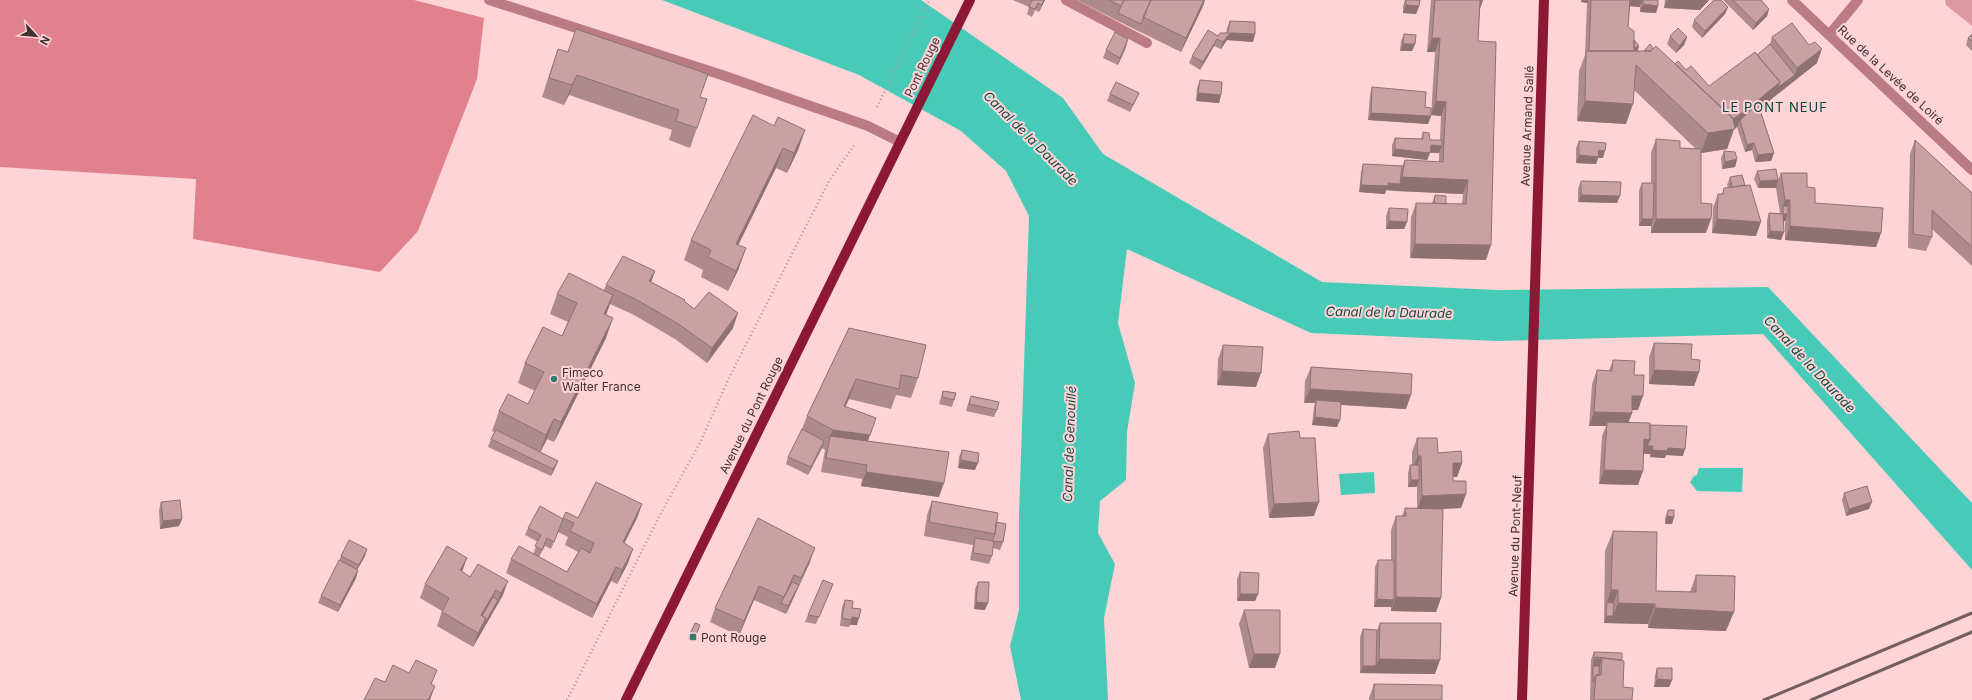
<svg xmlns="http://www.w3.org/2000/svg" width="1972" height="700" viewBox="0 0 1972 700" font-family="Inter,sans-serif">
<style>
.green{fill:#dc99a0}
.forest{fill:#e0818d}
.water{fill:#47cbb8}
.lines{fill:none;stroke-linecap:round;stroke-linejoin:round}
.path{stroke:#b69698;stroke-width:2.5;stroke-dasharray:1 3;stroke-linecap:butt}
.minor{stroke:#bb7b82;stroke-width:10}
.major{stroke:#8d1836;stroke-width:10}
.rail{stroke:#755e60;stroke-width:3}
.wall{fill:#ad8a8d;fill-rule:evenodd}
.shaded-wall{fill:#8d7173}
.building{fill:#c9a1a4;stroke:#8d7173}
.poi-dot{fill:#377c71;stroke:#fed4d7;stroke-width:1.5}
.labels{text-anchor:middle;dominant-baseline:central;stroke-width:4;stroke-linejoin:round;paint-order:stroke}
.street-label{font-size:12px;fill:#403032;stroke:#fed4d7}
.poi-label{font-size:12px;fill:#403032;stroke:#fed4d7;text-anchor:start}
.neighbourhood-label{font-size:13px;letter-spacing:1px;fill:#03433b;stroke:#fed4d7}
.water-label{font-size:13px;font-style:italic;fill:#0f4941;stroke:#fed4d7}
</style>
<rect width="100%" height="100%" fill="#fed4d7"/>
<!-- green -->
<path class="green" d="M1945,0h27v26l-26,-21z"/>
<!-- forest -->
<path class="forest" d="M0,0h414l70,18 -7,61 -59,152 -38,41 -187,-33 3,-60 -196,-12z"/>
<!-- water -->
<path class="water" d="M662,0h259l142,98 40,56 219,128 175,8 271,-3 204,216v67l-209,-236 -267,7 -185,-8 -184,-84 -9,74 17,60 -8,49 -1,48 -26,21 -2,32 17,31 -11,54 4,82h-87l-11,-54 9,-36v-95l10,-299 -23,-45 -45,-40 -102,-56z
M1699,468h44l-1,24 -45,-1 -7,-9 4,-6 3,-1z
M1374,472l1,21 -34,2 -2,-21z"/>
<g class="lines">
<!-- path -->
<path class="path" d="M877,107l53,-107
M567,700l94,-187 39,-70 29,-65 100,-197 26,-37"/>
<!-- minor -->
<path class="minor" d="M489,0l233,75 146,51 32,16
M1066,0l81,43
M1792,0l180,170
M1829,35l29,-35"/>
<!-- major -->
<path class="major" d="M626,700l344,-700
M1522,700l22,-700"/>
<!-- rail -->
<path class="rail" d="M1764,700l208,-87
M1811,700l161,-68"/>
</g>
<!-- wall -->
<path class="wall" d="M1013,0h32l-6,12 -4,-2 -3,7 -5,-3 2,-7z
M1077,0h128l-2,6 -22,46 -65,-32z
M1405,0h15l-1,6 -3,8 -13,-1v-7z
M1431,0h52l-3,9 -2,32 8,219 -76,-2 1,-41 5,-14h16l3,-8 11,9h16l1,-10 -66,-3 -11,-1 -1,4 -26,-2 2,-20 2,-8 39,2 3,-6 34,2v-9h-9l-3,7 -35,-4v-11l3,-7 26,1 2,-7 7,8h10l1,-24 -10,-1 4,-63h-8z
M1581,0h62l-3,7 -10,-1 -2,21 6,13 5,6 -2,5h7l9,-3 22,16 11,6 23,16 48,-31 13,-11 2,-7 45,26 -42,33 -15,13 14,44 -3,8 -16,1 -3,-12 -7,2 -8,-25 -3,2 -7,20 -26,4v50l5,30h-55v-8v1h-12v-36l3,-7h9v-30l5,-14 24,9 16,1 -62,-59 -8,34 -49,-3 2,-50 6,-16 2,-52 -6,-1z
M1643,0l15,6 -2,7 -16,-1v-6z
M1665,0h44l-9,10 -36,-2z
M1723,0h38l8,9 -2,7 -14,14z
M1728,7l-3,7 -23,24 -10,-11 2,-7z
M1230,21l25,13 -2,8 -26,-2 -6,9 -7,-3 -14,24 -11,-7 3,-7 26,-20 8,-3 1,-5z
M1404,34l11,10 -3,7h-12l1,-10z
M1972,34v17l-6,-6 2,-7z
M1670,36l17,1 -3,8 -8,8 -9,-9z
M1126,47l-8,18 -15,-7 3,-8z
M558,49l142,48 -3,31 -7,20 -21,-8 3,-10 -103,-35 -5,10 -22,-8 9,-28z
M1200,80l21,15 -2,8 -23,-2 1,-13z
M1372,87l53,20 6,9 -3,8 -60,-4 2,-25z
M1139,93l-9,19 -23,-11 3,-7z
M774,126l31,4 -7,20 -11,23 -11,-5 -38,77 1,23 -11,23 -27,-14 2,-7 -19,-10 7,-20z
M1915,140l57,53v73l-40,-37v8l-6,14 -18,-3 2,-94z
M1579,141l24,17h-5l-2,6 -20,-1v-15z
M1724,151l13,8 -2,8 -13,2 -1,-11z
M1757,171l21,9 3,-7 26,14 8,16 66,30 -5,14 -91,-7v-19h-2l1,11 -3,8 -14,-2v-18l2,-7h11l-4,-25h-18l-4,-9z
M1730,177l26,59 -44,-3 1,-25 5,-14h4l2,-6 4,-1 -1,-2z
M1581,181l36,22 -39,-1v-13z
M1389,208l18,14 -3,7h-18v-13z
M655,271l-4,11 34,18 -1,1 10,8 39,19 -26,35 -32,-24 -41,-24 -24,-11 -4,11v23l-52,104 -7,-3 -7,13 18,9 -3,7 -4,8 -63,-29 3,-8 3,-7 -2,-1 7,-20 29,-7 7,-13 -17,-8 7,-20 37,-27 6,-14 -18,-8 7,-20 47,-4 2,-5z
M849,328l69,50 -7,20 -15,-3 -5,14 -42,-10 -4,8 23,34 71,56 -78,-11 1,-7 -41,-7 4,-22 -3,-2 -14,27 -22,-11 2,-7 14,-28 5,-13z
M1654,343l37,16 8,13 -5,14 -45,-2v-27z
M1223,345l33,42 -39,-2 1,-26z
M1613,360l21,15 4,35h-6v3l-4,9 22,3 33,31 -17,-1 -1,3 -15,-1v-3h-7l-5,31 -39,-1 3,-48 4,-10h-17l3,-42 5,-14 12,1z
M1311,367l95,42 -65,-4 -4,22 -25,-2 2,-18 1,-4h-11l1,-22z
M943,391l13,2 -4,14 -13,-3z
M971,396l26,14 -3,7 -28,-6 2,-7z
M1268,434l32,4 14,78 -45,2 -6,-70z
M1417,438l21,15 24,10 -5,14h-4v4l13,13 -5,14 -20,1v89l-5,14 -45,-1v-4h-17l1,-40 3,-7h13v-30l5,-14h6l3,-8h12v-21h-9v-14l2,-8h2v-13z
M962,450l13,20 -17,-2 1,-11z
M1844,493l25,16 -23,7 -4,-16z
M932,501l64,21 7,20 -3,8 -7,-2 -1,8 -3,8 -19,-4 3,-15 -49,-9 3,-21z
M161,502l21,17 -3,7 -19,3 -1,-19z
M642,504l-5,14 -13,25 4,20 -11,21 -6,-3 -19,37 -86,-45 5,-14 22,-5 5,-12 -13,-7 3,-7 35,-9 3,-7 12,6zM558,532l10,5 -3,8 13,7 -11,20 -28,-15 6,-11 6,3z
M1668,510l6,7 -2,7h-7v-6z
M758,518l52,44 -24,52 -32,-14 -15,36 -29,-14 5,-14z
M1613,531l43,60 34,1 6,-17 30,56 -78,-3v-4l-44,-1 1,-72z
M367,549l-2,7 -8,14h1l-2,8 -18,34 -20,-9 3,-7 18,-35 2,-5z
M478,564l25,31 -30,52 -36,-21 5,-15 -22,-13 5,-14 37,-12 8,5z
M1240,572l18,22 -3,7h-18v-22z
M978,582l7,28 -11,-1 1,-20z
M833,584l-17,40 -11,-2 3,-7z
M845,600l7,8 5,17h-7l-1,2 -9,-1 2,-19z
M1244,610l31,58h-26l-10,-44z
M1380,623l55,51 -75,-1v-36l3,-8 14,1z
M700,625l-3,8 -4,9 -5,-3 3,-7z
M1594,652l28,8 1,27 9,13h-42l1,-40z
M1657,668l15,12 -3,7h-15l1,-12z
M1374,684l68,16h-73v-2z"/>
<!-- shaded-wall -->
<path class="shaded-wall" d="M1044,0h1l-6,12 3,-7z
M1204,0h1l-2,6 -22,46 5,-14z
M1479,0h4l-4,11z
M1582,0h6l-1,3 -6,-1z
M1628,0h15l-3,7 -14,-1z
M1667,0h42l-9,10 -36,-2z
M1643,4l15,2 -2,7 -16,-1z
M1406,5l13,1 -3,8 -13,-1z
M1728,7l-3,7 -23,24 3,-7z
M1769,9l-2,7 -14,14 3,-7z
M1230,33l25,1 -2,8 -26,-2 -6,9 2,-7z
M1687,37l-3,8 -8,8 3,-7z
M1432,38h8l-5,14h-8z
M1128,39l-2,8 -8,18 2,-7z
M1217,39l-3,7 -14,24 3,-8z
M1403,44h12l-3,7h-12z
M1639,46l-2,7 -5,-4z
M1822,49l-5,14 -42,33 -34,29 -1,-5 -3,7 -3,2 -7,20 -26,4 7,-20 19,-11 53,-40 15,-7 2,-7z
M577,75l-8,20 -5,10 8,-20z
M1139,93l-3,7 -6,12 3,-7z
M1198,93l23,2 -2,8 -23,-2z
M1436,101l10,1 -5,14 -10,-1z
M1585,101l48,3 -7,20 -49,-3z
M1371,113l60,3 -3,8 -60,-4z
M805,130l-7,20 -11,23 7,-20z
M1754,143l-2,7 -7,2 2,-7z
M1431,145l11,1 -3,7 -11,-1z
M783,148l-7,20 -47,96 7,-20z
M1395,149l35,4 -3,7 -35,-4z
M1599,150l6,1 -2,7h-5l-2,6 -20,-1 3,-8z
M1774,153l-3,8 -16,1 3,-7z
M1737,159l-2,8 -13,2 3,-7z
M1402,177l66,3 -5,14 -66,-3 -11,-1 -1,4 -26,-2 2,-7 27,-2 12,1z
M1778,180l-2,8h-18l2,-7z
M1581,195l39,1 -3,7 -39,-1z
M1785,200h5l-5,14h3l-3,7h-5l3,-7v-8l-3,8z
M1642,219h11l-2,7h-12z
M1656,219h55l-5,14h-55z
M1717,219l44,3 -5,14 -44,-3z
M1389,221l18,1 -3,7h-18z
M1790,226l91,7 -5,14 -91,-7z
M1770,231l14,1 -3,8 -14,-2z
M1415,244l76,1 -5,15 -76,-2z
M746,248l-7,20 -11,23 8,-20z
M655,271l-5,14 -1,-4z
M613,295l-7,20 -2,-1z
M738,313l-5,15 -26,35 5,-15z
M613,318l-7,20 -52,104 7,-20z
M1654,370l45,2 -5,14 -45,-2z
M1222,371l39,2 -5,14 -39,-2z
M856,379l-7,20 -13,27 8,-20z
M1310,389l101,6 -5,14 -90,-6v-3l-1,3h-11z
M1632,396h11l-5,14h-11z
M1594,412l38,1 -5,14 -20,-5 -1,4h-17z
M1315,417l25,3 -3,7 -25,-2z
M554,419l-7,20 -8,16 7,-20z
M833,430l37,5 -7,20 -33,-19z
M1644,439l6,1 3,6 -3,8 -11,-1z
M824,441l-2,7 -14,27 3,-8z
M1668,448l17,1 -2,7 -17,-1 -1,3 -15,-1 2,-7z
M1418,456h3l-5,14h-4z
M961,460l17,3 -3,7 -17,-2z
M558,461l-3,7 -4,8 2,-7z
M1453,463h9l-5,14h-10z
M1604,470l39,1 -5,14 -39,-1z
M866,472l78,11 -5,14 -78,-11z
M1411,480h8l-3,7h-8z
M1466,494l-5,14 -44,2 5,-14z
M1319,502l-5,14 -45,2 5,-14z
M1872,502l-3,7 -23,7 3,-7z
M642,504l-5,14 -19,38 5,-14z
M1667,516l7,1 -2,7h-7z
M182,519l-3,7 -19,3 3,-8z
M815,548l-5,14 -24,52 2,-8 11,-21z
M367,549l-2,7 -9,16 3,-7z
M633,549l-5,14 -11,21 5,-14z
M467,558l-5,14 -2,-2z
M616,567l-5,14 -19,37 5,-14z
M358,570l-2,8 -18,34 2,-7z
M794,575l-5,15 -8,13 3,-6z
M508,581l-5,14 -30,52 5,-14 20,-33 3,-7z
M759,586l-5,14 -15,36 5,-15z
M496,590l-6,14 -10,19 1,-8z
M1611,590h7l-7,20 -4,-8z
M1240,594h18l-3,7h-18z
M1396,597l45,1 -5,14 -45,-1z
M1377,599l17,1 -2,7h-18z
M976,602l12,1 -3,7 -11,-1z
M1618,603l37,1 -7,20 -44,-1 2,-7h7z
M1655,608l79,4 -8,19 -78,-3z
M852,617l7,1 -2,7h-7z
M1254,654h26l-5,14h-26z
M1379,659l61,1 -5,14 -75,-1 3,-7h13z
M1596,659h6l-5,15 -4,-8z
M1657,679l15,1 -3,7h-15z
M435,686l-5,14h-2z"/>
<!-- building -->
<path class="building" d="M1032,0h12l-2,5 -4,-2 -3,6 -6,-2z
M1109,0h15l-3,6z
M1124,0h27l-10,24 -23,-11z
M1151,0h53l-18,38 -43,-21z
M1406,0h14l-1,6 -13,-1z
M1435,0h45l-2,41 18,1 -5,203 -76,-1 1,-41 50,1 2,-24 -66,-3 3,-17 38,2 3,-60 -10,-1 4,-63h-8z
M1591,0h39l-2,27 6,4v20h-45z
M1643,0h15v6l-15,-2z
M1667,0h8l-1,1z
M1714,0h7l7,7 -23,24 -11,-11z
M1733,0h28l8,9 -13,14z
M1230,21l25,1v12l-25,-1 -7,9 -6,-3 -14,23 -11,-6 16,-26 10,6 2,-3h8z
M1792,23l17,22 6,-3 7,7 -25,19 -25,-31z
M1678,28l9,9 -8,9 -9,-10z
M576,29l132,45 -8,23 7,2 -10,29 -21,-7 3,-11 -102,-35 -5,10 -23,-7 9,-29 10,3z
M1115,32l13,7 -8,19 -14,-8z
M1404,34l12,1 -1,9h-12z
M1972,34v7l-4,-3z
M1634,40l5,6 -5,2z
M1650,44l3,4 -2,3h-7z
M1770,44l25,31 -18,13 3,-6 -23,-27z
M1656,46l77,72 2,11 -27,4 -72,-68 -3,39 -48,-3 1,-50h65z
M1755,52l25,30 -35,29 -12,8 -58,-55 3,-3 8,9 5,-4 18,20z
M1200,80l22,2 -1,13 -23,-2z
M1116,82l23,11 -6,12 -23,-11z
M1372,87l54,5 -1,15 6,1v8l-60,-3z
M1758,104l16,49 -16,2 -4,-12 -7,2 -7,-25z
M753,115l21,11 4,-9 27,13 -11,23 -11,-5 -47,96 10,4 -10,23 -28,-14 3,-7 -20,-10z
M1423,132l6,1 1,7h12v6l-11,-1 -1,8 -35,-4v-11l28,1z
M1656,139l24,2v7l21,1v54l11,1 -1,15h-55z
M1915,140l57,53v54l-40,-37v27l-19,-3z
M1579,141l27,2 -1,8 -6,-1 -1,7 -19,-2z
M1724,151l11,1 2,7 -12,3z
M1363,164l39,2 -2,18 -12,-1v3l-27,-1z
M1776,169l2,11 -18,1 -3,-10z
M1781,173h26v14l8,1v15l68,5 -2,25 -91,-7v-26h-5z
M1742,175l3,10 -13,2 -2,-10z
M1581,181l40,1 -1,14 -39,-1z
M1642,183h12l-1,36h-11z
M1750,185l11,37 -44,-3 1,-25h5l1,-6z
M1435,195l11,1v8l-12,-1z
M1783,206h5v8h-5z
M1389,208l19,1 -1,13 -18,-1z
M1769,213l14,1 1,18 -14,-1z
M623,256l32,15 -6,10 36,19 -1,1 10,8 15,-17 29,21 -26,35 -32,-23 -41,-24 -33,-16z
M569,273l44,22 -9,19 9,4 -52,104 -7,-3 -8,16 -47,-24 9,-17 20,10 16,-32 -19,-9 18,-36 19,9 15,-33 -20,-9z
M849,328l77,17 -8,33 -17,-3 -2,14 -43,-10 -12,27 32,12 -6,17 -37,-5 -26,-14z
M1654,343l38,1 -1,15 9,1 -1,12 -45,-2z
M1223,345l40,2 -2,26 -39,-2z
M1613,360l22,1 -1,14h10l-1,21h-11v17l-38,-1 3,-42 15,1z
M1311,367l101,7 -1,21 -101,-6z
M943,391l13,2 -2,7 -12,-3z
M971,396l28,6 -2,8 -28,-6z
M1316,400l25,2 -1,18 -25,-3z
M1607,422l43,1v17l-6,-1 -1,32 -39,-1z
M1650,425l37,1 -2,23 -17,-1 -1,3 -15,-1 1,-4h-6l3,-6z
M802,429l22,12 -13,26 -23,-10z
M496,430l62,31 -5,8 -62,-30z
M1299,431l1,7h15l4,64 -45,2 -6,-70z
M830,436l119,16 -5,31 -78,-11 1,-7 -41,-7z
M1417,438h20l1,15 23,-2 1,12h-9v18h13v13l-44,2 -1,-40h-3z
M962,450l17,3 -1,10 -17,-3z
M1410,465h9v15h-8z
M596,482l46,22 -19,38 10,7 -11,21 -6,-3 -19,37 -86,-45 8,-13 48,26 14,-24 9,5 4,-10 -24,-12 4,-8 -11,-5 3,-6 12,6z
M1867,486l5,16 -23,7 -5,-16z
M180,500l2,19 -19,2 -2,-19z
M932,501l66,12 -3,21 -66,-12z
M540,506l23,13 -9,23 -7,-4 -5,12 -7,-4 6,-11 -13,-7z
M1405,508l38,1 -2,89 -45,-1v-81h10z
M1668,510h6v7l-7,-1z
M758,518l57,30 -14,30 -7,-3 -10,22 -25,-11 -15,35 -29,-13z
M996,522l10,2 -3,18 -11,-1 3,-7z
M1613,531l44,1 -1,59 40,1v-17l39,1 -1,36 -79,-4v-4l-37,-1v-13h-7z
M975,538l19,3 -2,15 -19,-3z
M349,540l18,9 -8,16 -18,-9z
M447,546l20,12 -7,12 10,7 8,-13 30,17 -7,12 -5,-3 -15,25 5,3 -8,15 -36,-21 7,-14 -24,-14z
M339,560l19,10 -18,35 -19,-9z
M1378,560h16v40l-17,-1z
M1240,572l19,1 -1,21h-18z
M823,580l10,4 -14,33 -11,-2z
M792,582l7,3 -11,21 -7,-3z
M978,582h11l-1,21 -12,-1z
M493,597l5,3 -14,25 2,-7 -4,-2z
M845,600l8,1 -1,7 9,1 -2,9 -7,-1 -1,3 -9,-2z
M1607,602l7,1 -1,13h-7z
M1244,610h36v44h-26z
M695,623l5,2 -4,10 -5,-3z
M1380,623h61l-1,37 -61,-1z
M1363,629l14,1 -1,36h-13z
M1594,652l28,1v7l-26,-3 -2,7z
M1596,657l28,4 -1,26 10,1 -1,12h-38l2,-25h5l1,-16h-6z
M416,660l21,10 -6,14 4,2 -7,14h-64l11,-22 10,4 8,-17 16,8z
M1593,666h6v9h-3l-3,7z
M1657,668h15v12l-15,-1z
M1374,684l68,1v15h-68z"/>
<!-- markers -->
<g class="poi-dot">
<circle cx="554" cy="379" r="4"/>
<rect x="689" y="633" width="8" height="8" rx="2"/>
</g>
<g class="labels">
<!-- street labels -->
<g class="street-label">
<text transform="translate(922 67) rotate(-64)">Pont Rouge</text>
<text transform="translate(1891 75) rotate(43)">Rue de la Levée de Loiré</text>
<text transform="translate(1527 126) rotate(-88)">Avenue Armand Sallé</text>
<text transform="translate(751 415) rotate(-64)">Avenue du Pont Rouge</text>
<text transform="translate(1515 536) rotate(-88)">Avenue du Pont-Neuf</text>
</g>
<!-- poi labels -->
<g class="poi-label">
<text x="562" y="372">Fimeco<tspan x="562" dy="14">Walter France</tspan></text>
<text x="701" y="637">Pont Rouge</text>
</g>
<!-- neighbourhood labels -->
<g class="neighbourhood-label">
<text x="1775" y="107">LE PONT NEUF</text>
</g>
<!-- water labels -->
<g class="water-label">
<text transform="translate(1031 138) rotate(45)">Canal de la Daurade</text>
<text transform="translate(1389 312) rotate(1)">Canal de la Daurade</text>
<text transform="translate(1810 364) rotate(47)">Canal de la Daurade</text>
<text transform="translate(1069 444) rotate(-88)">Canal de Genouillé</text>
</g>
</g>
<!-- north arrow -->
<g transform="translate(36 36) rotate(117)" stroke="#fed4d7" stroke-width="3" paint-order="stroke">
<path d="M0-3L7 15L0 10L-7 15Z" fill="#403032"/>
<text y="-6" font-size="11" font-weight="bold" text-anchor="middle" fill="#403032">N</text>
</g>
</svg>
